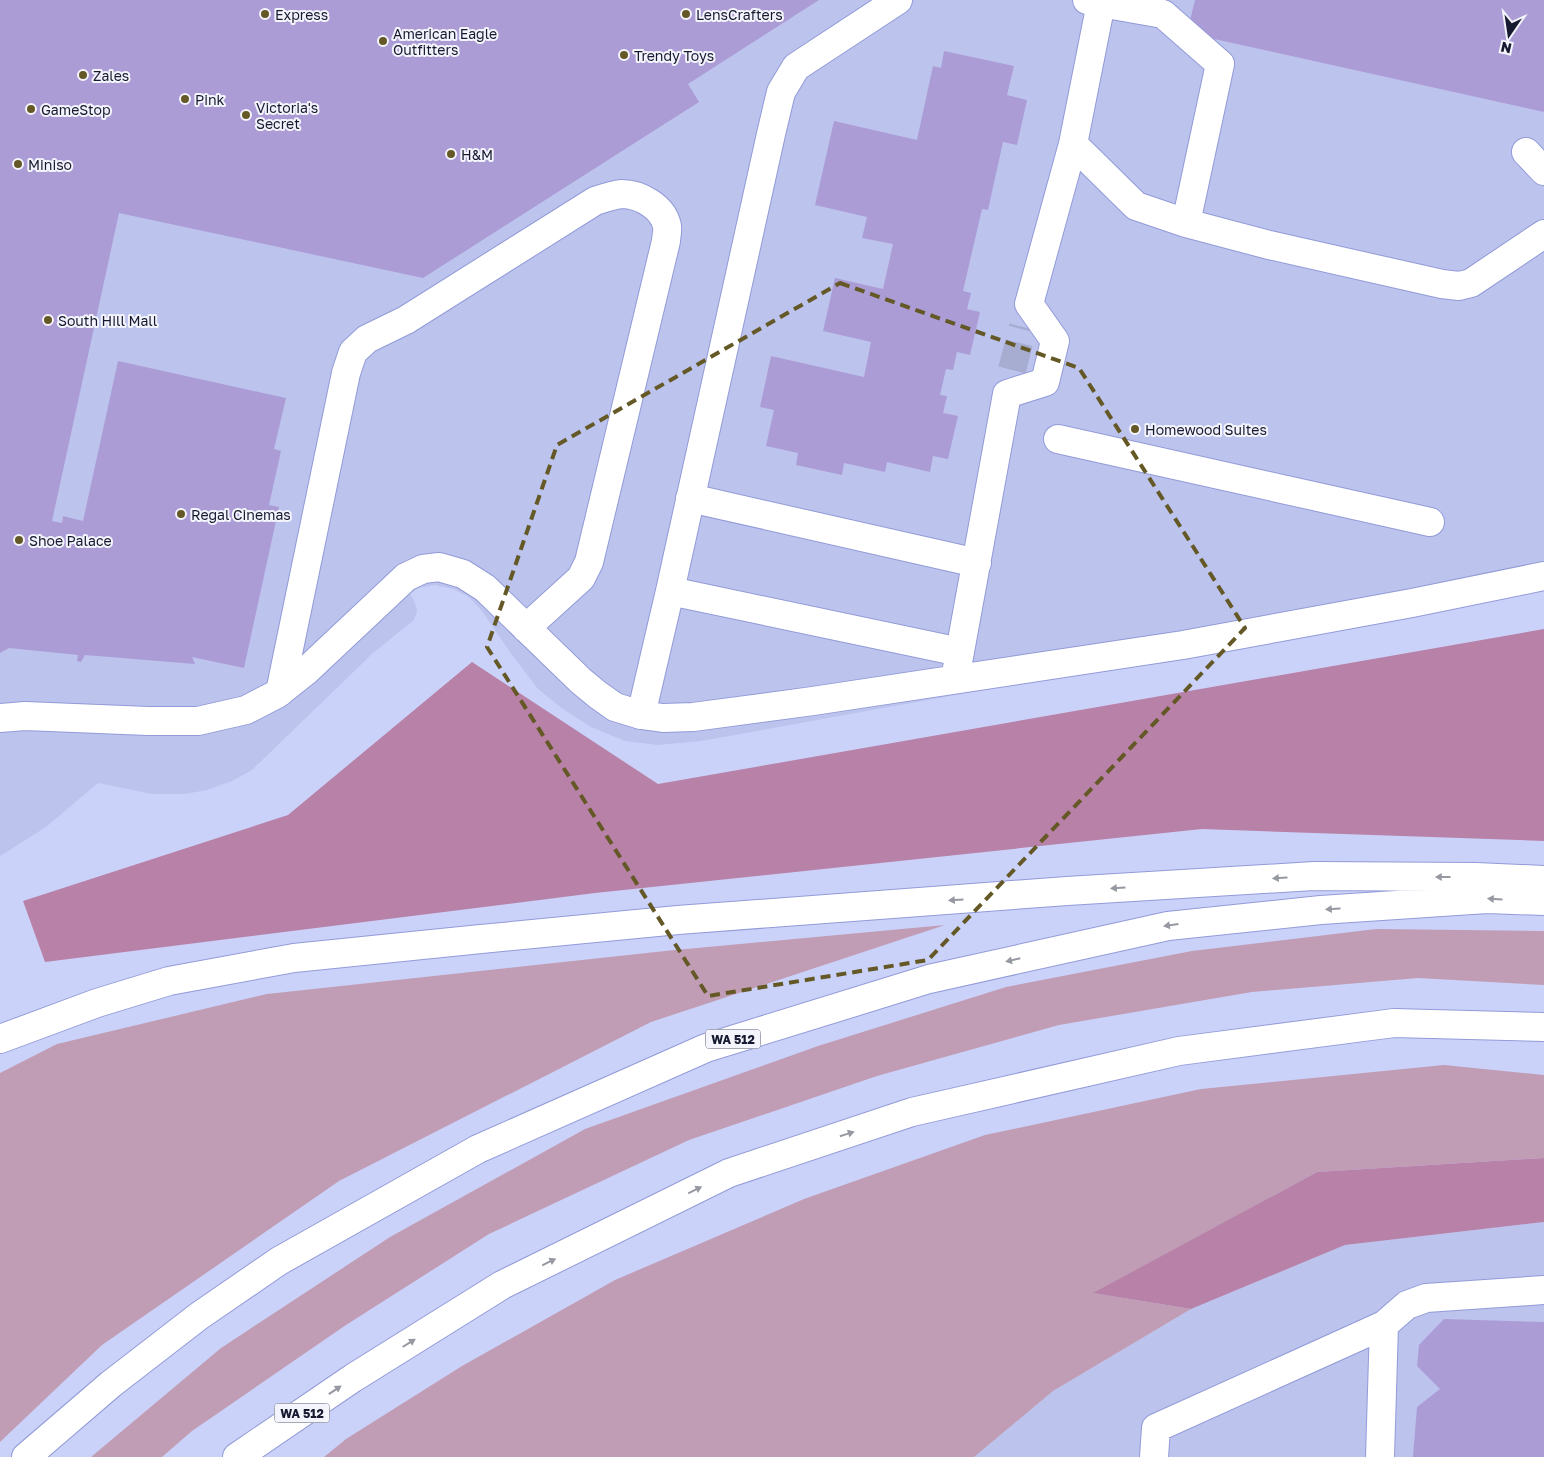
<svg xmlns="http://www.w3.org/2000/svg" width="1544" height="1457" viewBox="0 0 1544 1457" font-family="'Golos Text',sans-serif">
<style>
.built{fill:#bcc3ed}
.green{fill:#c09db5}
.forest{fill:#b881a8}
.building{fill:#ac9cd6}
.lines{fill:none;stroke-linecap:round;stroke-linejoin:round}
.minor-tunnel{stroke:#a7add1;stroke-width:28;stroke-dasharray:28 14;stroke-linecap:butt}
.minor-casing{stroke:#929bd8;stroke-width:30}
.highway-casing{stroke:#929bd8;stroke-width:30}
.minor{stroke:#fff;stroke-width:28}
.highway{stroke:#fff;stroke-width:28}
.oneway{fill:#9698a2}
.marked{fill:none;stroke:#645926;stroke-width:4;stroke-dasharray:10 6;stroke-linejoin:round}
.poi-dot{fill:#645926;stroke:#f4f5fc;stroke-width:2}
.labels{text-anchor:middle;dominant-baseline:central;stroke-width:4;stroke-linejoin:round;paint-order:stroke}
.shield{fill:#f4f5fc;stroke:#595b6d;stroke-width:1}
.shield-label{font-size:12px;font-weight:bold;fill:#161930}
.poi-label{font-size:14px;fill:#161930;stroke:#f4f5fc;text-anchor:start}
</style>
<rect width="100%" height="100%" fill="#cbd2f9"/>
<!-- built -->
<path class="built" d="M0,0h1544v591l-89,14 -754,136 -43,4 -33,-4 -34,-14 -28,-18 -25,-20 -26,-34 -30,-44 -13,-14 -16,-8 -18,-4 -16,3 -9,6 5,9 2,8 -3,9 -41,33 -121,117 -20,11 -25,9 -22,4h-33l-54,-11 -52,44 -46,29z
M1544,1222v235h-570l79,-66 138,-82 154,-64z"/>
<!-- green -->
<path class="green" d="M945,925l-294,97 -312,159 -237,164 -102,97v-369l57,-29 210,-50 398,-43z
M1376,929l168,2v54l-126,-7 -166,14 -193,33 -182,51 -188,64 -200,94 -143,91 -154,106 -30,26h-71l130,-109 169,-111 195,-108 233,-83 188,-59 186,-36z
M1444,1065l100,10v83l-227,14 -223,121 97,16 -138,82 -79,66h-650l22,-18 116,-73 153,-86 189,-81 181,-64 216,-46z"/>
<!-- forest -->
<path class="forest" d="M1544,629v212l-342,-12 -607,64 -550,69 -22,-61 265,-86 184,-153 186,122z
M1544,1158v64l-199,23 -154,64 -98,-16 224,-121z"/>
<!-- building -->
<path class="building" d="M0,0h819l-131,84 11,18 -276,176 -304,-65 -67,308 10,2 1,-7 20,5 35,-160 168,37 -12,51 7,2 -12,54 10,2 -35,161 -52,-11 3,7 -110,-9 -4,7 -4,-1 1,-6 -69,-7 -9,5z
M1195,0h349v112l-357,-79z
M944,51l70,15 -7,29 20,5 -10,45 -14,-3 -15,68 -6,-1 -19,82 8,2 -4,16 13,3 -10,43 -13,-3 -4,18 -7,-1 -6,26 7,1 -4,17 15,3 -10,43 -15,-3 -3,16 -43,-10 -2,10 -41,-9 -2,12 -46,-10 2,-12 -32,-7 8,-36 -14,-3 11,-51 93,21 7,-35 -48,-11 12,-53 48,11 10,-45 -31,-6 5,-21 -52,-12 19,-84 83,19 16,-74 8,2z
M1444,1319l100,3v135h-131l4,-50 23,-18 -23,-23 2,-21z"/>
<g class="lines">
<!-- minor-tunnel -->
<path class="minor-tunnel" d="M1012,370l11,-43"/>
<!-- minor casing -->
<g class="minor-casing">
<path id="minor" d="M1101,3l62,11 57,50 -34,159
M1073,144l63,62 50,17 83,22 173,39 17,2 12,-3 73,-49
M1526,152l18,19
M1058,439l372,83
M690,498l287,65
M670,591l101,-457 10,-42 15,-25 102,-67
M955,679l52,-285 38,-12 10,-41 -26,-37 44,-160 28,-141 -14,-3
M280,692l66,-319 7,-21 14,-13 39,-19 189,-119c9,-3 17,-6 27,-7 18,0 41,13 45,32 1,4 -1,11 -1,15l-77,321 -8,16 -55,50
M641,715l29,-124 290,61
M0,718l25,-2 123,5h50l48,-11 31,-16 29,-23 100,-94 17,-8 16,-2 24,7 22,14 96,93 17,14 17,12 26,8 22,3 30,-1 120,-16 370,-56 229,-42 132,-27
M1384,1325l23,-20 19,-7 118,-8
M1154,1457l2,-29 228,-103 -4,132"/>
</g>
<!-- highway casing -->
<g class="highway-casing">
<path id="highway" d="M0,1039l97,-36 72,-22 125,-23 187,-19 197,-19 389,-29 247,-15 162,1 68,3
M26,1457l85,-73 88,-68 80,-55 199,-112 228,-101 223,-69 239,-53 153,-16 166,-11 57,2
M237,1457l116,-79 149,-93 227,-112 183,-61 267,-61 215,-28 150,4"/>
</g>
<!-- minor -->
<use href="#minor" class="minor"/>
<!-- highway -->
<use href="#highway" class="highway"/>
</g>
<!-- one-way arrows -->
<defs><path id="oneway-solid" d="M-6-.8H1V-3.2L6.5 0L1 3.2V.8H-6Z" transform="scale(1.25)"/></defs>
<g class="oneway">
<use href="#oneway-solid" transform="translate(1443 877) rotate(-180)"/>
<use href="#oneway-solid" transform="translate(1280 878) rotate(176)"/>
<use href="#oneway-solid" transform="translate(1118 888) rotate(176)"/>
<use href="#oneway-solid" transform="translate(1495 899) rotate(-177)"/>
<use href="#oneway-solid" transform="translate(956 900) rotate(176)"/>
<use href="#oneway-solid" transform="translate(1333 909) rotate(176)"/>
<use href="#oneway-solid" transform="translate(1171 925) rotate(172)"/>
<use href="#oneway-solid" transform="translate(1013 960) rotate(167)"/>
<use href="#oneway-solid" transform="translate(847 1134) rotate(-18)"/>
<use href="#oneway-solid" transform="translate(695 1190) rotate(-26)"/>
<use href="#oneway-solid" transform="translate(549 1262) rotate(-26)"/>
<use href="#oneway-solid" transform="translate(409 1343) rotate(-32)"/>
<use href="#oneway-solid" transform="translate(335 1390) rotate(-34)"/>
</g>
<!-- marked area -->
<path class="marked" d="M840,283l239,85 166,260 -317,332 -220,36 -221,-349 70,-202z"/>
<!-- markers -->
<g class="poi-dot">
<circle cx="265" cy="14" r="5"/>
<circle cx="686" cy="14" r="5"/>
<circle cx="383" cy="41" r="5"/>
<circle cx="624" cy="55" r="5"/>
<circle cx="83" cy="75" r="5"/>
<circle cx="185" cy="99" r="5"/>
<circle cx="31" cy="109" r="5"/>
<circle cx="246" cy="115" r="5"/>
<circle cx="451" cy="154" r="5"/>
<circle cx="18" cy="164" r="5"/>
<circle cx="48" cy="320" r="5"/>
<circle cx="1135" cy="429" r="5"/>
<circle cx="181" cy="514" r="5"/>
<circle cx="19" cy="540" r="5"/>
</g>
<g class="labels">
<!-- shield labels -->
<g class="shield">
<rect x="705.5" y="1029.5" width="55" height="19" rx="4"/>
<rect x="274.5" y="1403.5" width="55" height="19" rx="4"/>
</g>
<g class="shield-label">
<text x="733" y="1039">WA 512</text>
<text x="302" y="1413">WA 512</text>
</g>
<!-- poi labels -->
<g class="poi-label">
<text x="275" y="14">Express</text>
<text x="696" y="14">LensCrafters</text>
<text x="393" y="33">American Eagle<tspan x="393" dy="16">Outfitters</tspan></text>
<text x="634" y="55">Trendy Toys</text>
<text x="93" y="75">Zales</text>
<text x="195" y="99">Pink</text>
<text x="256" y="107">Victoria's<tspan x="256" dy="16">Secret</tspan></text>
<text x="41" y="109">GameStop</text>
<text x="461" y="154">H&amp;M</text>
<text x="28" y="164">Miniso</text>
<text x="58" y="320">South Hill Mall</text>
<text x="1145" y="429">Homewood Suites</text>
<text x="191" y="514">Regal Cinemas</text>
<text x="29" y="540">Shoe Palace</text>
</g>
</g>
<!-- north arrow -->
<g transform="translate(1509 35) rotate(193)" stroke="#f4f5fc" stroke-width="4" paint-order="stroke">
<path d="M0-4L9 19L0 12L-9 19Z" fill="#161930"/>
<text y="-8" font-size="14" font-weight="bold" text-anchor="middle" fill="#161930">N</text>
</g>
</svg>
